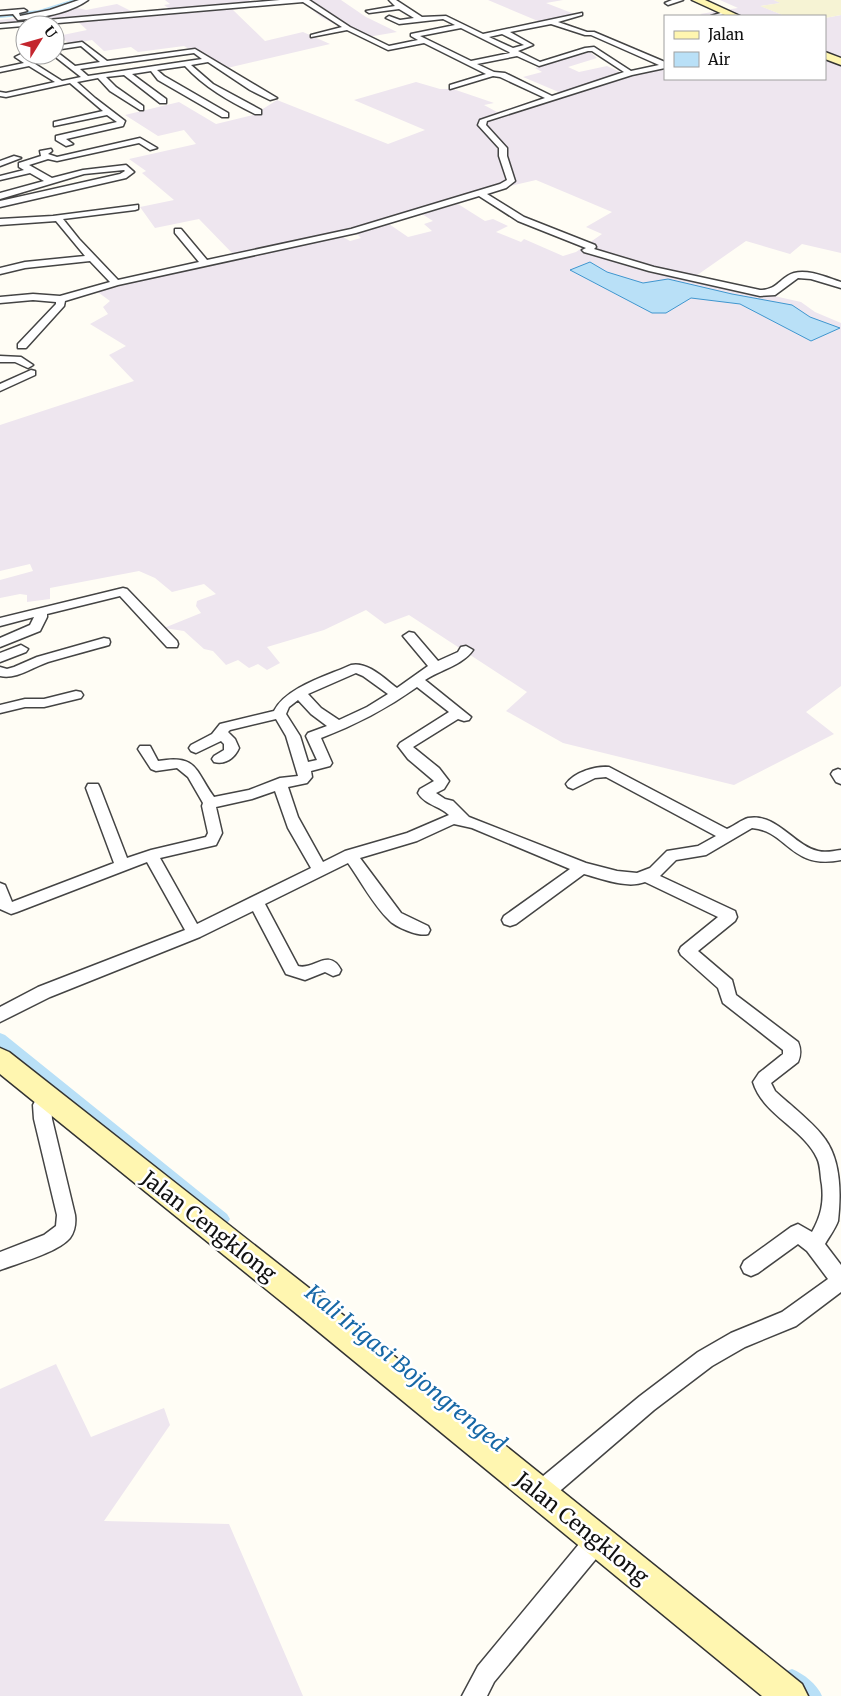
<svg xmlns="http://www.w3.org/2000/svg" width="841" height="1696" viewBox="0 0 841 1696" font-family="Merriweather,serif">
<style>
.industrial{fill:#eee6ef}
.farmland{fill:#f6f3d4}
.water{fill:#b9e0f7;stroke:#3f96cf}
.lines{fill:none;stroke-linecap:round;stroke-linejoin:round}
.canal{fill:#b9e0f7;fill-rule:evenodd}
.minor-casing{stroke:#444;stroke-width:3}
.secondary-casing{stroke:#333;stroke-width:3}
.minor{fill:#fff;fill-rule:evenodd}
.secondary{fill:#fff6b0;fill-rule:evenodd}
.labels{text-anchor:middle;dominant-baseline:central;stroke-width:5;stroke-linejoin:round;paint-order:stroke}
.near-street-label{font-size:21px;fill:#111;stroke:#fff}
.near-water-label{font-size:22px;font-style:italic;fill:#1768a6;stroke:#fff}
</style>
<rect width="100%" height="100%" fill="#fffdf5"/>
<!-- industrial -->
<path class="industrial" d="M165,0h84l8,7 -24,3 32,31 38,-9 27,12 -107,25 -39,-23 -46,6 -7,-5 -27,4 -12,-11 -22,4 -12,-8 29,-6 -12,-11 -75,6v-5l31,-4 38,-10 17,4 31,-6 20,10 34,-4 -7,-5 6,-1z
M300,0h41l25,17 31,15 -35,6 -41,-21z
M488,0h75l-17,3 31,12 -32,9z
M720,0h54l7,3 -20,3 24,10h-81l-4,-2 38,-6z
M841,15v238l-39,-9 -12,10 -44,-13 -53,37 108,24 14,10 26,11v363l-35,26 28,22 -100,51 -171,-42 -57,-32 21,-19 -118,-77 -24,9 -19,-14 -42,20 -57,17 13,16 -13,7 -9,-6 -9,4 -11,-8 -12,5 -13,-14 -9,-2 -20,-18 -20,-3 37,-15 -5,-7 1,-5 19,-7 -12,-10 -32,8 -17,-14 -16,-7 -89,17v11l-23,3v-7l-7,-1 -20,4v-18l33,-9 -3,-7 -30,7v-146l134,-44 -25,-26 17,-9 -36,-22 18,-10 -5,-7 7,-6 -15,-11 248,-53 7,4 11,-3 -4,-4 32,-10 19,13 24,-6 -8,-7 9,-3 -11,-7 36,-10 27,17 8,-2 15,7 -12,6 25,10 3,-3 39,17 13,-4 26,-18 -16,-7 26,-15 -76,-32 -85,20 -83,25 -134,30 -35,-36 -44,9 -15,-21 34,-7 -32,-27 4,-2 -17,-12 67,-15 -12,-14 -26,6 -33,-21 54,-13 37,22 37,-9 24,-15 111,44 37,-14 -71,-30 62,-18 24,7h13l41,14 -10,2 13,7 64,-19 -38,-16 19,-5 -7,-4 54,-17 8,7 -29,9 11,5 28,-6 15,7 43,-10v16h160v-61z
M56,1364l35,73 73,-29 6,17 -66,96 125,3 74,172h-303v-307z"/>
<!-- farmland -->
<path class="farmland" d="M774,0h67v15l-16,3v-2h-40l-25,-10 20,-3z"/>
<!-- water -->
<path class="water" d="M590,262l17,10 36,11 25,-4 64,15 60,11 18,12 30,11 -29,13 -71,-37 -49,-6 -25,15h-14l-82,-43z"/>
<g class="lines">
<!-- canal -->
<path class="canal" d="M71,0h8l-40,14 -39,4v-4l39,-4z
M0,1033l5,2 222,179 3,5 -3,5 -6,3 -6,-3 -215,-176z
M792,1669c12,5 25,15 30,27h-28l-10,-8 -3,-8 3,-8z"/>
<!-- minor casing -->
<g class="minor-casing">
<path id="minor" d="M79,0h9c-18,13 -48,18 -70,20l-5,-6 -13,1v-4l24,-2 3,2 -8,2 1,3 30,-6z
M280,0h29l41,27 39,19 29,-6 -7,-4v-2l44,-9 -12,-6 -44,5 -13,-6 3,-2 11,4 14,-2 -15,-9 -30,4 -3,-2 29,-5 -6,-6h7l26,17 24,-1 37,18 99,-21v2l-24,7 29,10h7l71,30v6l-33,7 -145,46 -1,4 21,23v8l8,25 -9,7 -19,6 37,23 71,28 1,2 -2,2 60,18 106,23c18,0 20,-13 34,-17 15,-4 34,5 47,9v6l-30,-9 -13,-1 -23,17 -15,1 -111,-25 -65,-19 -2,-2 4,-2 -68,-27 -39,-25 -123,37 -238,52 -53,16 -1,5 -38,42h-8v-4l38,-40v-2l-23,-2 -33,3v-6l33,-3 27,2 50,-14 -20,-21 -65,7 -25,6v-6l25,-6 60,-6 -29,-35 -56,4v-6l53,-3 85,-11v4l-3,1 -72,9 16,20 39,41 81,-18 -24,-29v-4h6l26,31 144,-31 149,-45 7,-4 -8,-24v-8l-21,-23 2,-5 65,-22 -45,-21 -7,-1 -43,13v-4l36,-11 -62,-31 -36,7 -41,-20 -36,7v-2l31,-8 -39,-25 -303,26v-4zM551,24l34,11h6l68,30 -28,6 -37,-24 -9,1 -45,14 -22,-11 15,-6 -23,-13zM461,28l48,24 1,1 -39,8 -51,-25zM502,34l22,11 -11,3 -24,-11zM588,51h4l32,21 -72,24 -47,-23 -11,-1 -17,-8 40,-8 22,10z
M672,0h11l-15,5 -3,-2z
M727,11l2,1v2l-18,2z
M82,42l25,19 88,-12 82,49 -7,2 -20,-10 -42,-28 -17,3 22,19 48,26v4h-6c-26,-13 -51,-27 -70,-48l-28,4 7,6 64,37v4h-6l-64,-37 -7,-9 -19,3 34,25v4h-6l-36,-28 -18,2 10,10 27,19v4h-3l-30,-19 -12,-13 -21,4 18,16 30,23 -2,5 -57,13 7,5 -7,2 -10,-6v-4l61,-14 -10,-7 -53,11v-4l49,-11 -33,-28 -64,14 -6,-1v-4l6,1 49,-11 -26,-16 -29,6v-4l24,-5 -9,-6 10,-5v3h3l-4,2 38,24 19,-4 -28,-22h2v-4l2,1 18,14 25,-4 -19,-16 -26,4v-4zM194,53l8,6 -114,17 -8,-7z
M140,138l17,10 -7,2 -11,-7 -82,18 -9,-2 -19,6 23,13 31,-8 43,-5 8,7 -8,6 -126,29v-6l120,-27 5,-3 -1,-1 -40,4 -84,25v-6l44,-12 -14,-8 -30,7v-4l24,-6 -5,-3v-4l22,-7 -1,-5 11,-2 1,2 -4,3 9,3z
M14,156l7,2 -21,8v-5z
M0,356l21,1 12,8 -5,3 -13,-6h-15z
M31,370l4,1v4l-35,16v-7z
M123,588l4,1 50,52 1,3 -1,3h-10l-47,-51 -73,18v3l-7,14 -40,16v-9l30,-13 4,-8 -34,9v-8z
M409,632l5,1 24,28 20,-9 3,-5 5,-1 7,4c-10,15 -33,20 -48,30l46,37 -2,3 -5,1 -6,-2 -45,28 26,21 10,13 -5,8 -8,4 9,6 8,2 16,16 117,46 31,8 20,2 13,-5 17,-17 31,-5 18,-10 -110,-59 -11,1 -22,11 -5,-2 -2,-3c8,-12 29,-18 43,-17l118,62c7,-3 14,-9 21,-11 29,-5 45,27 70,33 8,2 15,0 23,-1v10c-51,10 -53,-29 -89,-32l-46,27 -30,5 -16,16 75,35 2,6 -2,4 -37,30 34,29 4,15 62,47c3,7 3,13 0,20l-27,21 4,8c14,13 40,33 50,48 16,22 16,55 13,82 -3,8 -9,16 -13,23l16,21v27l-45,34 -51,21 -33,19 -58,44 -107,92 -8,3 -8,-3 -3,-8 3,-8 109,-90 58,-44 33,-19 51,-21 46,-33 -21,-28 -9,-7 -40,29 -7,3 -7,-3 -3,-6 3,-6 47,-34 7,-3 14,8c9,-16 12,-29 10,-47 -2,-9 -1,-19 -5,-27 -14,-30 -54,-43 -64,-76l6,-9 24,-19v-4l-60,-47 -5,-15 -37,-33 -2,-4 2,-4 37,-30 -73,-35c-18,7 -42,-3 -61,-8l-68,50 -6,2 -6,-2 -2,-4 2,-4 66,-47 -98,-41 -18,-4 -37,17 -57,17 41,55 27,13 2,4 -2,4c-9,3 -33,-7 -39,-14 -15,-14 -29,-40 -41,-57l-83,41 33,62c15,5 31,-19 43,4l-2,4 -6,2 -8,-4 -20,8 -19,-6 -33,-63 -53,26 -150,60 -50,25v-15l38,-20 147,-57 -38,-68 -130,50 -6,2 -11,-5v-26l5,2 7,17 102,-39 -28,-75 2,-4h10l2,4 27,70 24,-8 55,-13 2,-4 -6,-27 1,-3 -15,-26 -11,-9 -21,3 -5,-2 -13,-20 2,-3h10l8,15c40,-7 37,10 56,36l35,-7 31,-12 18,-2 -12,-40 -10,-17 -46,11 -2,2 7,7 4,9c-4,10 -14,17 -25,14l-2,-3 2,-3 10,-6v-6l-3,-3 -25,12 -5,-2 -2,-3 2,-3 21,-11 8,-10 54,-13c12,-24 53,-35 77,-46 16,-4 34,14 46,23l31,-22 -25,-30zM356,673l7,3 25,18 -21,13 -28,13 -18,-12 -13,-14zM417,687l32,25 -49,31 -2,3 10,13 26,22 -14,8 -2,4c7,12 22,13 31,22l-42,18 -62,18 -22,11 -25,-45 -10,-30 19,-4 5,-6 -1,-6 19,-5 2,-3 -11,-25c34,-13 65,-29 96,-51zM298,700l13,14 16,12 -19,7 -2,3 11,24 -9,2 -8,-26 -14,-22 3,-7zM275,791l13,37 23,40 -114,56 -37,-66 56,-13 6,-12 -6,-26 36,-8z
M104,638l5,1 1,3 -1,3c-21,6 -41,11 -61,17 -15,5 -32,18 -48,14v-9l7,2 7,-2 23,-10z
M21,645l7,4 -2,3 -26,10v-9z
M76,691l5,1 2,3 -2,3 -37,9h-19l-25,6v-8l25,-6h19z
M838,769l3,1v14l-5,-2 -5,-8 2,-3z
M46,1090l6,2 3,5 -4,8 1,14 23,96c1,8 0,16 -5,23 -13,15 -52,25 -70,32v-18l44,-17 12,-9 1,-11 -23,-96 -1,-14 7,-13z
M597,1529l8,3 3,8 -3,8 -111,134 -7,14h-25l16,-30 111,-134z"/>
</g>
<!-- secondary casing -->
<g class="secondary-casing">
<path id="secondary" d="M692,0h13l35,16h-13z
M825,52l16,6v7l-16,-6z
M0,1048l9,4 314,247 479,385 6,12h-46l-459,-377 -303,-245z"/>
</g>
<!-- minor -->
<use href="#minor" class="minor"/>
<!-- secondary -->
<use href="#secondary" class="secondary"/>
</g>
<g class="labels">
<!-- near-street labels -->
<g class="near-street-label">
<text transform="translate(209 1226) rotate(38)">Jalan Cengklong</text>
<text transform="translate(582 1528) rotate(39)">Jalan Cengklong</text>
</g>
<!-- near-water labels -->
<g class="near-water-label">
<text transform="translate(406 1368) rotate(39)">Kali Irigasi Bojongrenged</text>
</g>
</g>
<!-- legend -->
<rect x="664" y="15" width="162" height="65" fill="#ffffff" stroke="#a0a0a0"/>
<rect x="674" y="31" width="25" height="8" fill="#fff6b0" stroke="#a0a0a0"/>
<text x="708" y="40" font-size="15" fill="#111111">Jalan</text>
<rect x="674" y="52" width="25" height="15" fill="#b9e0f7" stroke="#a0a0a0"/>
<text x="708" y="65" font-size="15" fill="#111111">Air</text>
<!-- north arrow -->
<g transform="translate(40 40) rotate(53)"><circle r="24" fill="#ffffff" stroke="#a0a0a0"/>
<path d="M0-4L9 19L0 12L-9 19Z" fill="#c4262e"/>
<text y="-8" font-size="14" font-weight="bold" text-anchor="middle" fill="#111111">U</text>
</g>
</svg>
